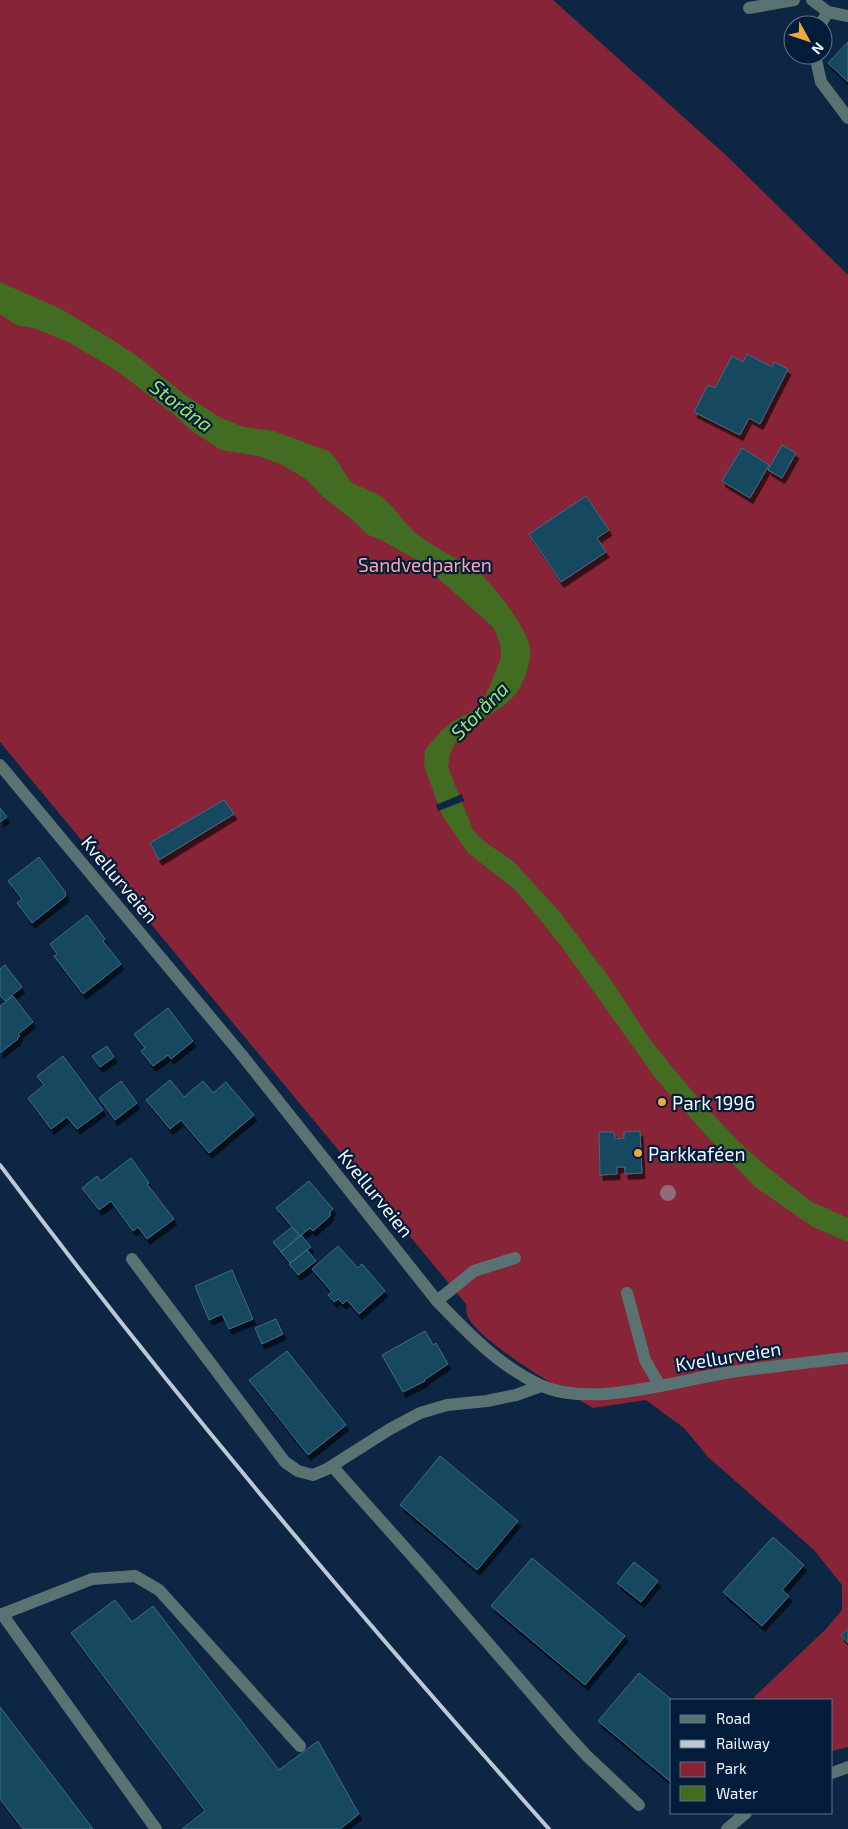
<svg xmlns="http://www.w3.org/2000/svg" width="848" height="1829" viewBox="0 0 848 1829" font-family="'Exo 2',sans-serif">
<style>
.green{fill:#882437}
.water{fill:#426c21}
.pier{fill:#0c2644}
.building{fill:#184860;stroke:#3e6c85;filter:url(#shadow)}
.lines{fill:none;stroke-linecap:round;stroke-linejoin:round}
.service{stroke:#5a7372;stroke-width:12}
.minor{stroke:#5a7372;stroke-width:12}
.tertiary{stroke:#5a7372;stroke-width:12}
.rail{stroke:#bcc8d5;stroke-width:4}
.tree{fill:#8f6b7d}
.poi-dot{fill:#eea83c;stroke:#031c39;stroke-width:2}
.labels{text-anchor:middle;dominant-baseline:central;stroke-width:4.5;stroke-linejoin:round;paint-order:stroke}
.park-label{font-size:19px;fill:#fba4ac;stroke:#031c39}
.street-label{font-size:19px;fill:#eff6fe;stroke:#031c39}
.poi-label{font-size:19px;fill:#eff6fe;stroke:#031c39;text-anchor:start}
.water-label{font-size:20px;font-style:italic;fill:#9ee76b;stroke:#031c39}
</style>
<defs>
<filter id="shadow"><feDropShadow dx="3" dy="5.5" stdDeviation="0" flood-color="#0009"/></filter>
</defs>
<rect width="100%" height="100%" fill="#0c2644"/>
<!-- green -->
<path class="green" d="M0,0h553l175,157 120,118v1472l-16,4v-51h-76l-2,-3 72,-68 16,-19v-25l-28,-35 -106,-93 -24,-29 -38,-28 -53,8c-27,-16 -116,-67 -126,-93 -1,-3 -1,-8 -1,-11l-466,-562z"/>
<!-- water -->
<path class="water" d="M0,282l61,27 50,30 26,17 47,38 35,23 25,10 30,4 54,20c12,8 17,27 25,32 10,6 22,8 30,15 13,11 22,26 34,36 19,15 42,25 61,38 15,11 51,59 52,77 1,13 -5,29 -11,40 -19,31 -68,32 -71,78l25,63 12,12 28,19 46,50 55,73 32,50 26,33 32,38 37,39 26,23 45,35 36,16v24l-35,-15 -58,-40 -43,-45 -56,-63 -95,-133 -28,-35 -19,-22 -46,-36 -26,-38 -18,-49 1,-16 17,-20 13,-10 14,-7 13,-11 9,-19 10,-26 -1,-14 -7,-16 -73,-65 -39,-22 -13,-5 -13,-13 -33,-26 -16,-17 -24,-14 -10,-4 -14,-5 -37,-6 -29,-19 -19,-17 -56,-43 -47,-28 -36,-15 -18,-3 -16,-11z"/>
<!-- pier -->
<path class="pier" d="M462,794l2,7 -26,10 -2,-6z"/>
<!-- building -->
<path class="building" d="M848,42v40l-20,-19z
M747,354l25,13 2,-5 14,7 -28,55 -11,-6 -9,17 -46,-23 14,-27 7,3 17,-32 11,6z
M782,445l14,8 -14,25 -14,-8z
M742,448l27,17 -19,33 -28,-17z
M586,496l23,34 -12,8 9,14 -45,30 -32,-48z
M224,800l10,14 -75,46 -9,-17z
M0,808l7,9 -7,5z
M39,857l27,36 -1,1 1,2 -34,27 -15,-20 5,-4 -14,-18z
M87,915l18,24 -2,2 18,23 -38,30 -29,-38 3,-2 -7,-10z
M5,965l17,22 -17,14 -5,-6v-26z
M13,996l20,26 -15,12 2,2 -3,2 1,1 -18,14v-47z
M168,1008l25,33 -22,18 -3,-4 -15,11 -12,-15 4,-3 -11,-14z
M107,1046l7,11 -14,10 -8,-11z
M63,1056l40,54 -26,19 -10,-12 -16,12 -23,-31 16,-13 -7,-9z
M170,1080l14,17 19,-16 10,12 13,-11 28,33 -45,38 -28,-33 -11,9 -24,-29z
M121,1081l16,22 -22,17 -16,-22z
M640,1131l2,42 -17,1v-7h-8v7l-17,1 -1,-43h15l1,7 9,-1v-6z
M131,1158l18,25 -2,1 27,35 -27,20 -9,-12 -5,4 -22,-30 -12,9 -17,-22 15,-12 4,5z
M309,1181l24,28 -3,3v4l-17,15 -3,-3 -10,8 -24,-28z
M292,1227l8,9 -19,16 -8,-10z
M301,1235l10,12 -21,16 -9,-11z
M338,1246l20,22 4,-4 23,27 -26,23 -12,-14 -4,4 -5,-5 -4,3 -6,-7 4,-3 -20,-23z
M307,1250l9,11 -18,14 -9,-11z
M232,1270l21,49 -24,10 -7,-15 -13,6 -14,-34z
M276,1319l7,15 -21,10 -7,-16z
M425,1331l8,14 3,-2 12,21 -24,16 1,1 -22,11 -21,-37z
M287,1351l59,74 -38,30 -59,-75z
M440,1456l78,65 -41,49 -77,-65z
M773,1537l31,28 -22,25 7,6 -27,30 -39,-34z
M532,1558l93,78 -40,49 -94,-79z
M634,1562l24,19 -17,21 -24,-19z
M115,1600l17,22 21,-16 126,164 39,-29 41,73 -19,15h-158l23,-18 -134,-178z
M848,1629v14l-7,-8z
M639,1673l33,27v83l-74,-62z
M0,1707l93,122h-70l-23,-30z"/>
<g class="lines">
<!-- service -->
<path class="service" d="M812,0l16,12
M749,8l45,-8
M820,25l8,-13 20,4
M815,55l6,27 27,36
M627,1293l18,67 15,26
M437,1301l37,-30 41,-13
M332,1466l91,102 142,164 21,23 53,50
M2,1614l154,215
M0,1615l92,-36 43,-3 24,14 141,156"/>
<!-- minor -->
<path class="minor" d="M0,765l241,289 196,247c31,32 62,65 103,84 50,24 138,-5 191,-13 39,-5 78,-10 117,-14
M132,1259l153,203 13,9 15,4 14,-6 63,-40 30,-16 27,-8 40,-4 29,-6 25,-9"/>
<!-- tertiary -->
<path class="tertiary" d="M832,1773l16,-6
M727,1829l19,-16"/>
<!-- rail -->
<path class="rail" d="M0,1165c172,230 358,449 549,664"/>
</g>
<!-- trees -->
<circle class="tree" cx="668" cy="1193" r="8"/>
<!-- markers -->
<g class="poi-dot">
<circle cx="662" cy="1102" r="5"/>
<circle cx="638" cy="1153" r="5"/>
</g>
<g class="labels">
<!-- park labels -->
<g class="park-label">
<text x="425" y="564">Sandvedparken</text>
</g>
<!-- street labels -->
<g class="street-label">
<text transform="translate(120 879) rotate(50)">Kvellurveien</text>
<text transform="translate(376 1193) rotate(51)">Kvellurveien</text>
<text transform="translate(728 1356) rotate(-9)">Kvellurveien</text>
</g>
<!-- poi labels -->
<g class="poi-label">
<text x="672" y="1102">Park 1996</text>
<text x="648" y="1153">Parkkaféen</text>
</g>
<!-- water labels -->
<g class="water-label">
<text transform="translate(182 405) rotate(37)">Storåna</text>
<text transform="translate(479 710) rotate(-45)">Storåna</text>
</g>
</g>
<!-- legend -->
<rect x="670" y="1699" width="162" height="115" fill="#031c39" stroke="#617388"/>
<rect x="680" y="1715" width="25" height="8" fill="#5a7372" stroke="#617388"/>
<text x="716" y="1724" font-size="15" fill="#eff6fe">Road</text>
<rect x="680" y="1740" width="25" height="8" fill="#bcc8d5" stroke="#617388"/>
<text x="716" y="1749" font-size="15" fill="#eff6fe">Railway</text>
<rect x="680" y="1762" width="25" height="15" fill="#882437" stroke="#617388"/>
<text x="716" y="1774" font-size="15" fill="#eff6fe">Park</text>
<rect x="680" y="1786" width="25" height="15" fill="#426c21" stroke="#617388"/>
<text x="716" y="1799" font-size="15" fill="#eff6fe">Water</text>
<!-- north arrow -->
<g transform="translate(808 40) rotate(130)"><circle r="24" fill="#031c39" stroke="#617388"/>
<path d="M0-4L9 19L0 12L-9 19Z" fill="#eea83c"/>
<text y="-8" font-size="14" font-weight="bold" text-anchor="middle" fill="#eff6fe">N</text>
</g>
</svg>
